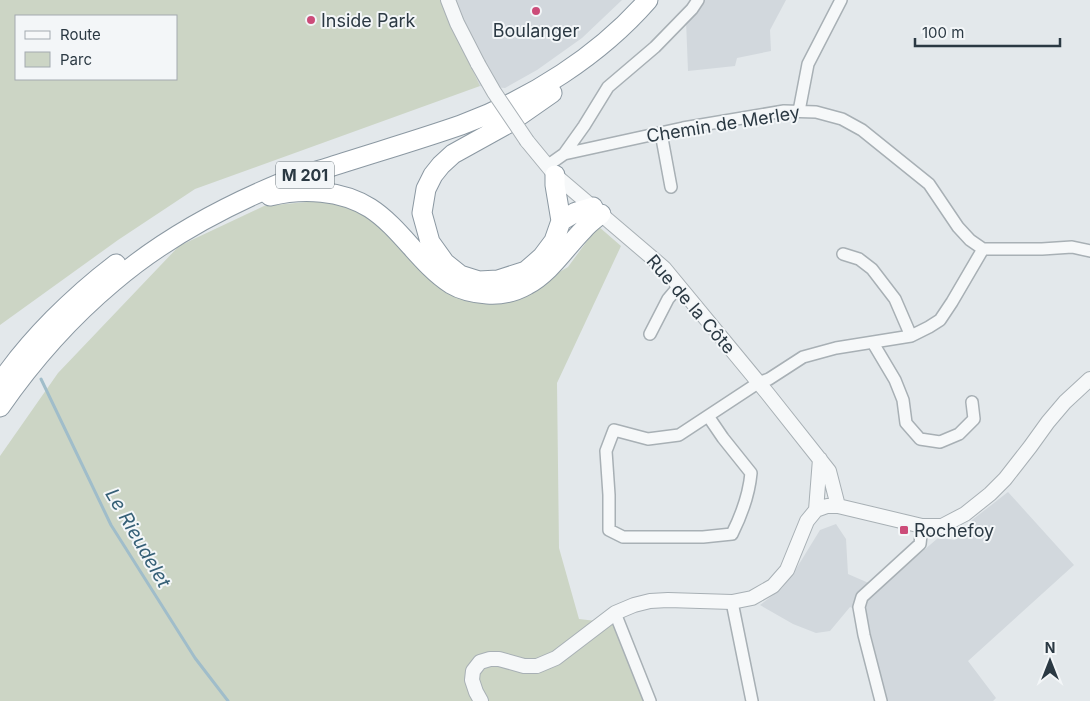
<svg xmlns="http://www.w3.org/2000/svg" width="1090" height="701" viewBox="0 0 1090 701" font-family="Inter,sans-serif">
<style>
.built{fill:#d2d8dd}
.green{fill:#ccd5c5;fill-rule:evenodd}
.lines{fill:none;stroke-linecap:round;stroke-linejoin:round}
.stream{stroke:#a0bdca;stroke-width:3}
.minor-casing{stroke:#a8b0b5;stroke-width:14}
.tertiary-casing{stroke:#a8b0b5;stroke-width:16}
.trunk-casing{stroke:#8b98a2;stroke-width:21}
.minor{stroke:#f6f8f9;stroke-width:11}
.tertiary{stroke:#f6f8f9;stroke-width:14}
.trunk{stroke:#fff;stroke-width:19}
.tertiary-bridge-casing{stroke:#a8b0b5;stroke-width:16;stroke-linecap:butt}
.tertiary-bridge{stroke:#f6f8f9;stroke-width:14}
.poi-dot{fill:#cc4c79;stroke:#f3f6f8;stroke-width:2}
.labels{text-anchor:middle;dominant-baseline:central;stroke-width:4;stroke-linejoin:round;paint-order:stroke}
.shield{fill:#f3f6f8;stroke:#677279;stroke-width:1}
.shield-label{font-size:16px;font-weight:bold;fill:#2b3943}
.poi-label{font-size:18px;fill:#2b3943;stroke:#f3f6f8;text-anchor:start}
.street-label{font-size:18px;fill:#2b3943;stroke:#f3f6f8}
.water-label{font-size:19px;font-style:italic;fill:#366077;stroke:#f3f6f8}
</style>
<rect width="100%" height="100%" fill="#e3e8eb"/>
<!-- built -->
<path class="built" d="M449,0h173l-40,38 -45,32 -32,18 -25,-2 -21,-46z
M699,0h87l-16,30 1,21 -34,7 -2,8 -47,5 -2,-51z
M1008,492l66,73 -106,96 28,37 -3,3h-106l-21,-87 -16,-7 -20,24 -14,2 -23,-9 -33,-19 22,-17 14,-19 24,-39 16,-6 10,15 2,35 32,14 58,-50 17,2 14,-14 3,-6z"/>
<!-- green -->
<path class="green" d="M0,0h449l10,40 21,46 -285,103 -77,51 -118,85zM16,16h160v63h-160z
M328,200l44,18 147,78 49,-29 30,-41 23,20 -64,137 2,165 20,71 34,4 31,78h-644v-245l58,-83 121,-127 85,-40z"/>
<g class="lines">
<!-- stream -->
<path class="stream" d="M41,379l70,146 84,133 33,43"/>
<!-- minor casing -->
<g class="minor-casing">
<path id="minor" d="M799,111l9,-47 33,-64
M661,133l10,54
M564,154l20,-28 24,-39 47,-40 37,-38 6,-9
M547,166l17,-12 119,-26 101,-17 32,1 26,7 20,11 67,54 29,43 12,13 13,9h59l30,-2 18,4
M843,254l16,5 13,10 23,30 16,37
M650,334l18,-35 11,-13
M873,343l22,37 8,20 3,23 14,16 20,3 19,-8 15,-15 -2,-17
M708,416l15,22 28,35c-2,22 -9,41 -19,61l-29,3h-80l-14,-7v-35l-3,-44 8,-21 34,9 31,-4 79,-52 11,-4 34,-22 33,-9 75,-12 18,-9 11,-7 12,-18 31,-53
M732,602l20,99
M615,613l35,88
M881,701l-17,-66 -5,-28 3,-10 58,-53 2,-18"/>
</g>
<!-- tertiary casing -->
<g class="tertiary-casing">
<path id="tertiary" d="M448,0l9,23 21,41
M527,141l28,34 109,93 104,126 61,77 9,35
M816,510l4,-51
M481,701l-5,-9 -4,-12 1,-9 7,-9 10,-3h9l25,7h13l19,-8 59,-45 19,-8 16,-4 18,-1 64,2 20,-4 21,-12 14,-16 20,-49 9,-11 11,-4h11l84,20h20l23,-12 25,-20 15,-15 25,-32 18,-25 17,-20 25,-23"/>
</g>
<!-- trunk casing -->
<g class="trunk-casing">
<path id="trunk" d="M552,93l-43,30 -56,31 -12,11 -8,10 -7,14 -4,24 8,29 15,21 15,12 19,6 19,-1 28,-9 16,-14 12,-16 7,-20 -6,-36v-10
M270,196c33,-8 71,-6 100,12 31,20 50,56 81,76 10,6 23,9 36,10 14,1 28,-2 40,-9 24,-13 38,-37 57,-56 5,-6 11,-10 17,-15
M561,221l15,-9 17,-5
M0,383c30,-44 74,-87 116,-119
M0,407c32,-46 70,-89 113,-125 49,-42 108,-74 168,-99 16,-7 33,-11 49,-16 43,-14 88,-27 131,-42 70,-26 138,-69 187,-125"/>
</g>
<!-- minor -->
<use href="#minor" class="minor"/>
<!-- tertiary -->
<use href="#tertiary" class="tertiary"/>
<!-- trunk -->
<use href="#trunk" class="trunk"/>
<!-- tertiary-bridge casing -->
<g class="tertiary-bridge-casing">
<path id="tertiary-bridge" d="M478,64l16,28 33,49"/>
</g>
<!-- tertiary-bridge -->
<use href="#tertiary-bridge" class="tertiary-bridge"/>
</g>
<!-- markers -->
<g class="poi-dot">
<circle cx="536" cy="11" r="5"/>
<circle cx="311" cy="20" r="5"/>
<rect x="899" y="525" width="10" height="10" rx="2.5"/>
</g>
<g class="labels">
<!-- shield labels -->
<rect class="shield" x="276" y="161.5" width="58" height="27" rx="4"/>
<g class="shield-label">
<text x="305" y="175">M 201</text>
</g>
<!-- poi labels -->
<g class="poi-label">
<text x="321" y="20">Inside Park</text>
<text x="536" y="30" text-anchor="middle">Boulanger</text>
<text x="914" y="530">Rochefoy</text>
</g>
<!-- street labels -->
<g class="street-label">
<text transform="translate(723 124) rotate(-9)">Chemin de Merley</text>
<text transform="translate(691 304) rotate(49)">Rue de la Côte</text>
</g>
<!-- water labels -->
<g class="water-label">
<text transform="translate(138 538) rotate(60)">Le Rieudelet</text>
</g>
</g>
<!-- legend -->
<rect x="15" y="15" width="162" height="65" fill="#f3f6f8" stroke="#a3aab0"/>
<rect x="25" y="31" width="25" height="8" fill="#f6f8f9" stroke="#a3aab0"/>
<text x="60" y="40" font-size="15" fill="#2b3943">Route</text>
<rect x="25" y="52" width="25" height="15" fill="#ccd5c5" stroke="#a3aab0"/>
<text x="60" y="65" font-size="15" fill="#2b3943">Parc</text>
<!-- north arrow -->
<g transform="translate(1050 661)" stroke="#f3f6f8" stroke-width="4" paint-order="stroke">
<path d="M0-4L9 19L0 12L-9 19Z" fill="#2b3943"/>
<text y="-8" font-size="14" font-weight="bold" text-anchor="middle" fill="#2b3943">N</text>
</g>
<!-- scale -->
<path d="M915 38v8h145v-8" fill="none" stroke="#2b3943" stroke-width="2.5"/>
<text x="922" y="38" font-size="15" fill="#2b3943" stroke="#f3f6f8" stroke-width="4" paint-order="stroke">100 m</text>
</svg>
